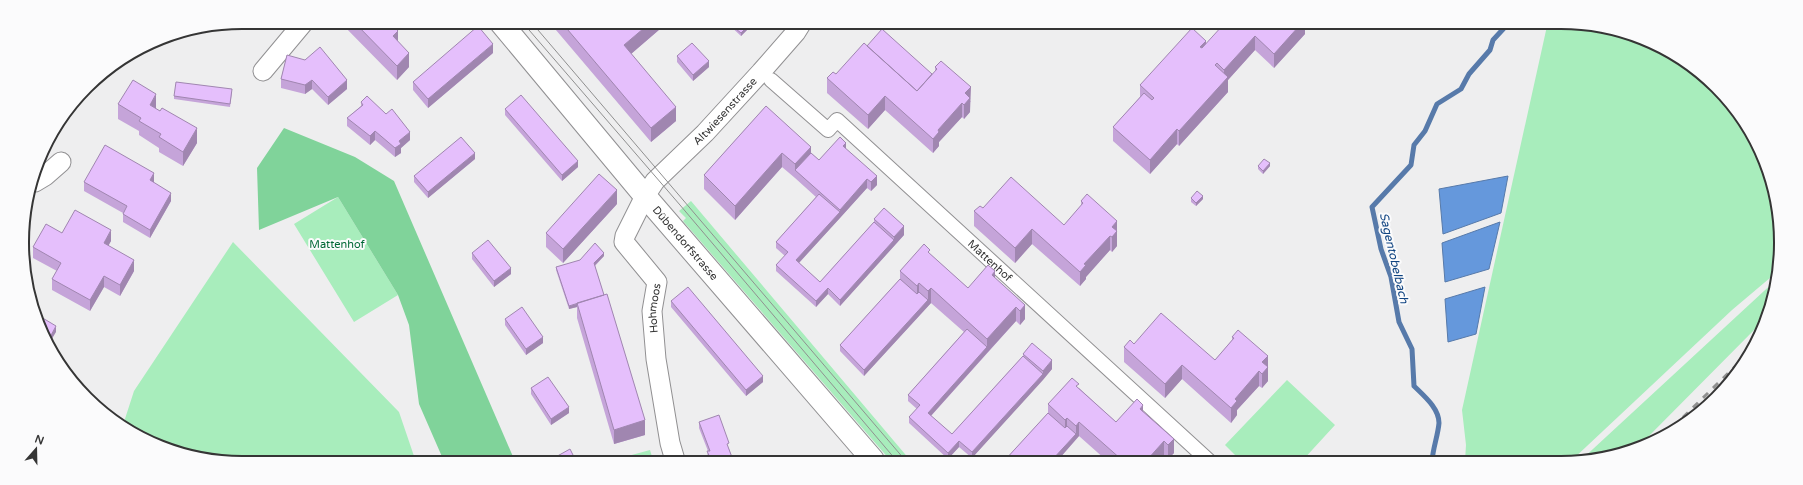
<svg xmlns="http://www.w3.org/2000/svg" width="1803" height="485" viewBox="0 0 1803 485" font-family="'Varela Round',sans-serif">
<style>
.green{fill:#a8edbc}
.forest{fill:#80d39a}
.water{fill:#6598dc;stroke:#577aaa}
.lines{fill:none;stroke-linecap:round;stroke-linejoin:round}
.stream{stroke:#577aaa;stroke-width:5}
.pedestrian-casing{stroke:#919092;stroke-width:16}
.minor-casing{stroke:#919092;stroke-width:21}
.tertiary-casing{stroke:#919092;stroke-width:24}
.pedestrian{stroke:#fff;stroke-width:14}
.minor{stroke:#fff;stroke-width:19}
.tertiary{stroke:#fff;stroke-width:22}
.tram{stroke:#909090;stroke-width:1}
.rail{stroke:#909090;stroke-width:3;stroke-dasharray:7 7;stroke-linecap:butt}
.wall{fill:#c5a4d9}
.shaded-wall{fill:#a086b0}
.building{fill:#e5bffc;stroke:#a086b0}
.labels{text-anchor:middle;dominant-baseline:central;stroke-width:4;stroke-linejoin:round;paint-order:stroke}
.street-label{font-size:11px;fill:#353535;stroke:#fbfbfc}
.park-label{font-size:11px;fill:#026936;stroke:#fbfbfc}
.water-label{font-size:12px;font-style:italic;fill:#104481;stroke:#fbfbfc}
.rim{fill:none;stroke:#353535;stroke-width:2}
</style>
<rect width="100%" height="100%" fill="#eeeeef"/>
<!-- green -->
<path class="green" d="M1547,26h56l80,33 61,61 33,79v73l-45,38 -161,151h-106l1,-16 -4,-35z
M338,197l60,98 -44,27 -60,-98z
M691,201l219,259h-20l-207,-239 3,-3 -7,-7z
M233,242l166,170 16,47h-215l-68,-26 -9,-8 11,-34z
M1777,279v6l-14,36 -124,125 -50,15h-9z
M1287,380l48,45 -33,36h-61l-16,-16z
M650,450l3,10h-24l-1,-4z"/>
<!-- forest -->
<path class="forest" d="M284,128l71,29 39,24 120,278h-71l-24,-55 -10,-79 -11,-30 -60,-98 -79,33 -2,-62z"/>
<!-- water -->
<path class="water" d="M1508,176l-7,37 -58,21 -4,-45z
M1500,222l-11,47 -44,13 -3,-39z
M1485,287l-9,47 -28,8 -3,-43z"/>
<g class="lines">
<!-- stream -->
<path class="stream" d="M1432,461c1,-13 6,-26 7,-38 0,-15 -15,-27 -25,-37l-2,-37 -13,-27 -8,-45 -10,-28 -9,-42 39,-42 3,-20 11,-14 12,-27 24,-15 8,-15 21,-24 3,-10 13,-14"/>
<!-- pedestrian casing -->
<g class="pedestrian-casing">
<g id="pedestrian">
<path id="s1" d="M771,80l57,50 9,-10 372,341"/>
</g>
</g>
<!-- minor casing -->
<g class="minor-casing">
<g id="minor">
<path d="M263,71l41,-49"/>
<path d="M35,182l10,-6 16,-14"/>
<path id="s2" d="M675,460l-5,-17 -14,-84 -4,-48 5,-29 -33,-40 1,-6 20,-40 10,-15 50,-48 56,-61 35,-40 5,-8"/>
</g>
</g>
<!-- tertiary casing -->
<g class="tertiary-casing">
<g id="tertiary">
<path id="s3" d="M501,23l144,173 228,264"/>
</g>
</g>
<!-- pedestrian -->
<use href="#pedestrian" class="pedestrian"/>
<!-- minor -->
<use href="#minor" class="minor"/>
<!-- tertiary -->
<use href="#tertiary" class="tertiary"/>
<!-- tram -->
<path class="tram" d="M523,23l157,182 216,255
M532,23l373,437"/>
<!-- rail -->
<path class="rail" d="M1663,437l90,-88"/>
</g>
<!-- wall -->
<path class="wall" d="M340,22h57v7l1,13 11,25 -12,13z
M550,23h117l-36,31 45,67 -25,21z
M727,23l26,1 -12,12z
M1305,25v9l-31,34 -19,-18 -27,30v12l-49,54 -2,-2 -27,30 -37,-33v-14l27,-30v-12l66,-41z
M867,46l65,28 3,-2v-5l36,35h-1v10l-6,7 -2,-2 -23,25v4l-6,7 -48,-43 -17,19 -41,-36v-15l9,-4z
M493,53l-65,55 -15,-18v-8z
M287,55l60,34 -19,16 -16,-16 -7,5 -24,-6v-9z
M677,56l32,11 -16,14 -16,-19z
M232,92l-2,15 -56,-8v-3z
M361,102l49,38 -9,8v5l-6,4 -20,-17 -5,5 -23,-19v-8l14,-12z
M118,104l38,5 41,34 -14,23 -24,-14v-4l-20,-13v-4l-21,-12z
M766,106l45,47 8,7 27,-11 31,36 -6,6 -4,-3 -68,75 21,19 54,-60v-3l30,16 -64,71 -12,-12 -12,13 -40,-36v-6l9,-9 -9,-8v-6l40,-45 -21,-19 -13,-11 -47,53 -31,-31v-14z
M505,109l73,58 -16,14 -57,-66z
M475,159l-47,39 -14,-16v-6z
M1258,166h12l-7,8 -5,-5z
M84,182h70h-1l18,19 -21,37 -27,-16v-9l-39,-22z
M1191,198l12,1 -7,7 -5,-4z
M1081,201l36,20v25l-5,6 -2,-2 -24,27v2l-6,7 -48,-42 -17,19 -41,-37v-15l9,-3 81,17 17,-19z
M617,204l-54,59 -17,-16v-14z
M62,233l49,8 -3,4 26,26 -14,25 -16,-9 -14,24 -38,-21v-11l5,-8 -24,-13v-11z
M472,253l39,21 -17,13 -22,-28z
M930,254l38,34 27,-10 30,27v14l-5,6 -4,-4 -85,95 21,18 71,-78v-2l29,15 -80,89 -13,-11 -11,12 -39,-36v-6l8,-8 -9,-8v-6l56,-63 -33,-29 -67,73 -24,-25v-6l60,-66v-8z
M604,256l-9,10 50,169 -31,9 -37,-126v-11l-8,2 -13,-39v-3z
M671,301l92,81 -17,14 -75,-89z
M505,319l38,24 -17,12 -21,-30z
M1232,337l36,19v25l-6,7 -3,-2 -22,24v5l-6,8 -49,-44 -17,19 -41,-36v-15l91,13 17,-20z
M531,388l38,25 -18,12 -20,-31z
M1079,388l37,34 27,-11 31,28v14l-6,6 -4,-3 -4,4h-54l-27,-24 -21,24h-53l43,-47v-9z
M699,422l30,27 4,11h-25l-1,-3 1,-6 -9,-23z"/>
<!-- shaded-wall -->
<path class="shaded-wall" d="M391,22h6v10l-6,-9z
M431,23h4l-4,3z
M650,23h17l-43,37v-15z
M750,24h3l-12,12v-3z
M1300,25h5v9l-31,34v-14z
M220,26l-5,4v-3z
M398,31v14l-5,-9z
M1255,36v14l-27,30v12l-49,54v-15l45,-50v-11z
M1206,41v14l-6,-8z
M493,44v9l-65,55v-9z
M409,53v14l-12,13v-14z
M709,61v6l-16,14v-6z
M312,80v9l-7,5v-9z
M347,80v9l-19,16v-8z
M971,87l-1,25 -6,7v-14l1,-12z
M156,94v15l-6,-4z
M885,96v14l-17,19v-14z
M962,103v14l-23,25v4l-6,7v-14l5,-9z
M676,107v14l-25,21v-14z
M197,128v15l-14,23v-14z
M1177,129v15l-27,30v-14z
M375,131v9l-5,5v-9z
M410,132v8l-9,8v5l-6,4v-9l4,-7z
M846,143v8l-3,-5z
M811,147v14l-16,9v-6z
M475,153v6l-47,39v-6z
M782,153v14l-47,53v-14z
M578,161v6l-16,14v-6z
M1270,163v3l-7,8v-3z
M154,173v9l-4,7v-9z
M877,176v9l-6,6v-9z
M867,179v9l-27,30v-8z
M617,190v14l-54,59v-14z
M171,193v8l-21,37v-8z
M1203,196v3l-7,7v-3z
M840,212v6l-44,48v-6z
M1117,221v25l-5,6v-25z
M904,226v9l-64,71v-6l54,-60v-3z
M1032,229v15l-17,19v-15z
M111,230v11l-7,13v-11z
M1110,236v14l-24,27v2l-6,7v-14l4,-8z
M604,253v3l-10,10v-3z
M134,260v11l-14,25v-11z
M511,268v6l-17,13v-6z
M995,271v14l-3,-10z
M104,276v11l-14,24v-11z
M919,283v15l-2,2v-14z
M828,288v6l-12,13v-6z
M931,288v15l-67,73v-6l64,-70v-9z
M577,304v3l-8,2v-3z
M1025,305v14l-5,6v-14z
M1016,307v14l-29,32v-14z
M56,326v6l-6,10 -1,-3z
M543,337v6l-17,12v-6z
M987,347v6l-59,66v-6z
M1268,356v25l-6,7v-26z
M1052,360v9l-9,11v-9z
M1182,365v14l-17,19v-14z
M1259,371v15l-22,24v5l-6,8v-15l4,-9z
M1043,374v6l-71,78v-6z
M763,376v6l-17,14v-6z
M1143,405v14l-3,-10z
M569,407v6l-18,12v-6z
M1067,418v14l-2,2v-14z
M645,420v15l-31,9v-14z
M1079,422v14l-21,24h-6l24,-26v-8z
M1174,439v14l-6,6v-14z
M959,441v6l-11,12v-6z
M1164,441v15l-4,4h-13z"/>
<!-- building -->
<path class="building" d="M354,22h37v1l7,8 -5,5 16,17 -12,13z
M562,23h88l-26,22 52,62 -25,21z
M730,24h20l-9,9z
M1223,25h77l-26,29 -19,-18 -31,34 -7,-7 -2,2 13,12 -49,54 -2,-2 -27,31 -37,-33 31,-34 8,7 2,-2 -14,-13 52,-57 14,13 -6,6 2,1z
M478,26l15,18 -65,55 -15,-17z
M882,29l50,45 -15,17 -50,-45z
M692,43l17,18 -16,14 -16,-19z
M864,43l53,48 20,-22 -2,-2 6,-6 30,26 -6,6 5,5 -6,7 -2,-2 -24,27 1,2 -6,7 -48,-43 -17,19 -41,-37 6,-6 3,2z
M320,47l27,33 -19,17 -16,-17 -7,5 -24,-6 6,-24 18,5z
M133,80l23,14 -6,11 10,6 2,-3 35,20 -14,24 -24,-15 2,-3 -22,-13 2,-3 -23,-14z
M176,82l56,7 -2,15 -56,-8z
M521,95l57,66 -16,14 -57,-66z
M367,96l19,18 6,-5 18,23 -11,9 2,3 -6,4 -20,-17 -5,5 -23,-18 16,-13 -2,-3z
M766,106l45,41 -16,17 -13,-11 -47,53 -31,-31z
M461,137l14,16 -47,39 -14,-16z
M840,137l6,6 -3,3 34,30 -6,6 -4,-3 -27,31 -45,-40 16,-17 8,7z
M105,145l49,28 -4,7 21,13 -21,37 -27,-16 4,-8 -43,-24z
M1264,159l6,4 -7,8 -5,-5z
M599,174l18,16 -54,59 -17,-16z
M1011,177l53,48 19,-22 -2,-2 6,-7 30,27 -5,6 5,4 -5,6 -2,-1 -26,28 2,1 -6,7 -48,-43 -17,19 -41,-37 6,-5 3,2z
M1197,191l6,5 -7,7 -5,-5z
M819,194l21,18 -44,48 24,22 54,-60 20,18 -54,60 -12,-12 -12,13 -40,-36 12,-13 -12,-10z
M884,208l20,18 -10,11 -20,-18z
M75,210l36,20 -7,13 30,17 -14,25 -16,-9 -14,24 -38,-21 9,-16 -28,-16 13,-23 16,9z
M488,240l23,28 -17,13 -22,-28z
M595,243l9,10 -10,10 10,32 -35,11 -13,-39 24,-7z
M924,244l6,6 -2,2 40,36 20,-23 7,6 -3,4 33,30 -5,6 -4,-4 -29,32 -56,-51 -3,3 -9,-8 -2,3 -17,-15z
M900,279l17,15 2,-2 9,8 -64,70 -24,-25z
M688,287l75,89 -17,14 -75,-89z
M607,294l38,126 -31,10 -37,-127z
M522,307l21,30 -17,12 -21,-30z
M1161,313l54,47 19,-22 -2,-1 6,-7 30,26 -6,6 6,5 -6,7 -3,-3 -24,28 2,2 -6,7 -49,-43 -17,19 -41,-37 6,-7 4,4z
M36,314l20,12 -7,13z
M967,329l20,18 -59,66 24,21 71,-78 20,18 -71,78 -13,-11 -11,12 -39,-36 11,-12 -12,-10z
M1032,343l20,17 -9,11 -20,-17z
M548,377l21,30 -18,12 -20,-31z
M1072,378l7,6 -3,2 40,36 21,-23 6,6 -3,4 34,30 -6,6 -4,-4 -17,19h-25l-43,-38 -3,4 -9,-8 -2,2 -17,-16z
M1048,413l17,15 2,-2 9,8 -24,26h-47z
M719,415l10,28 -2,1 6,16h-22l-4,-9h3l-11,-29z
M570,449l5,10h-23z"/>
<g class="labels">
<!-- street labels -->
<g class="street-label">
<text stroke="none"><textPath href="#s2" startOffset="400">Altwiesenstrasse</textPath></text>
<text stroke="none"><textPath href="#s3" startOffset="287">Dübendorfstrasse</textPath></text>
<text stroke="none"><textPath href="#s1" startOffset="297">Mattenhof</textPath></text>
<text stroke="none"><textPath href="#s2" startOffset="154">Hohmoos</textPath></text>
</g>
<!-- park labels -->
<g class="park-label">
<text x="337" y="244">Mattenhof</text>
</g>
<!-- water labels -->
<g class="water-label">
<text transform="translate(1394 258) rotate(77)">Sagentobelbach</text>
</g>
</g>
<!-- crop -->
<path d="M0 0H1803V485H0ZM242 29H1561A213 213 0 0 1 1774 242V243A213 213 0 0 1 1561 456H242A213 213 0 0 1 29 243V242A213 213 0 0 1 242 29Z" fill="#fbfbfc" fill-rule="evenodd"/>
<path class="rim" d="M242 29H1561A213 213 0 0 1 1774 242V243A213 213 0 0 1 1561 456H242A213 213 0 0 1 29 243V242A213 213 0 0 1 242 29Z"/>
<!-- north arrow -->
<g transform="translate(36 449) rotate(20)" stroke="#fbfbfc" stroke-width="3" paint-order="stroke">
<path d="M0-3L7 15L0 10L-7 15Z" fill="#353535"/>
<text y="-6" font-size="11" font-weight="bold" text-anchor="middle" fill="#353535">N</text>
</g>
</svg>
